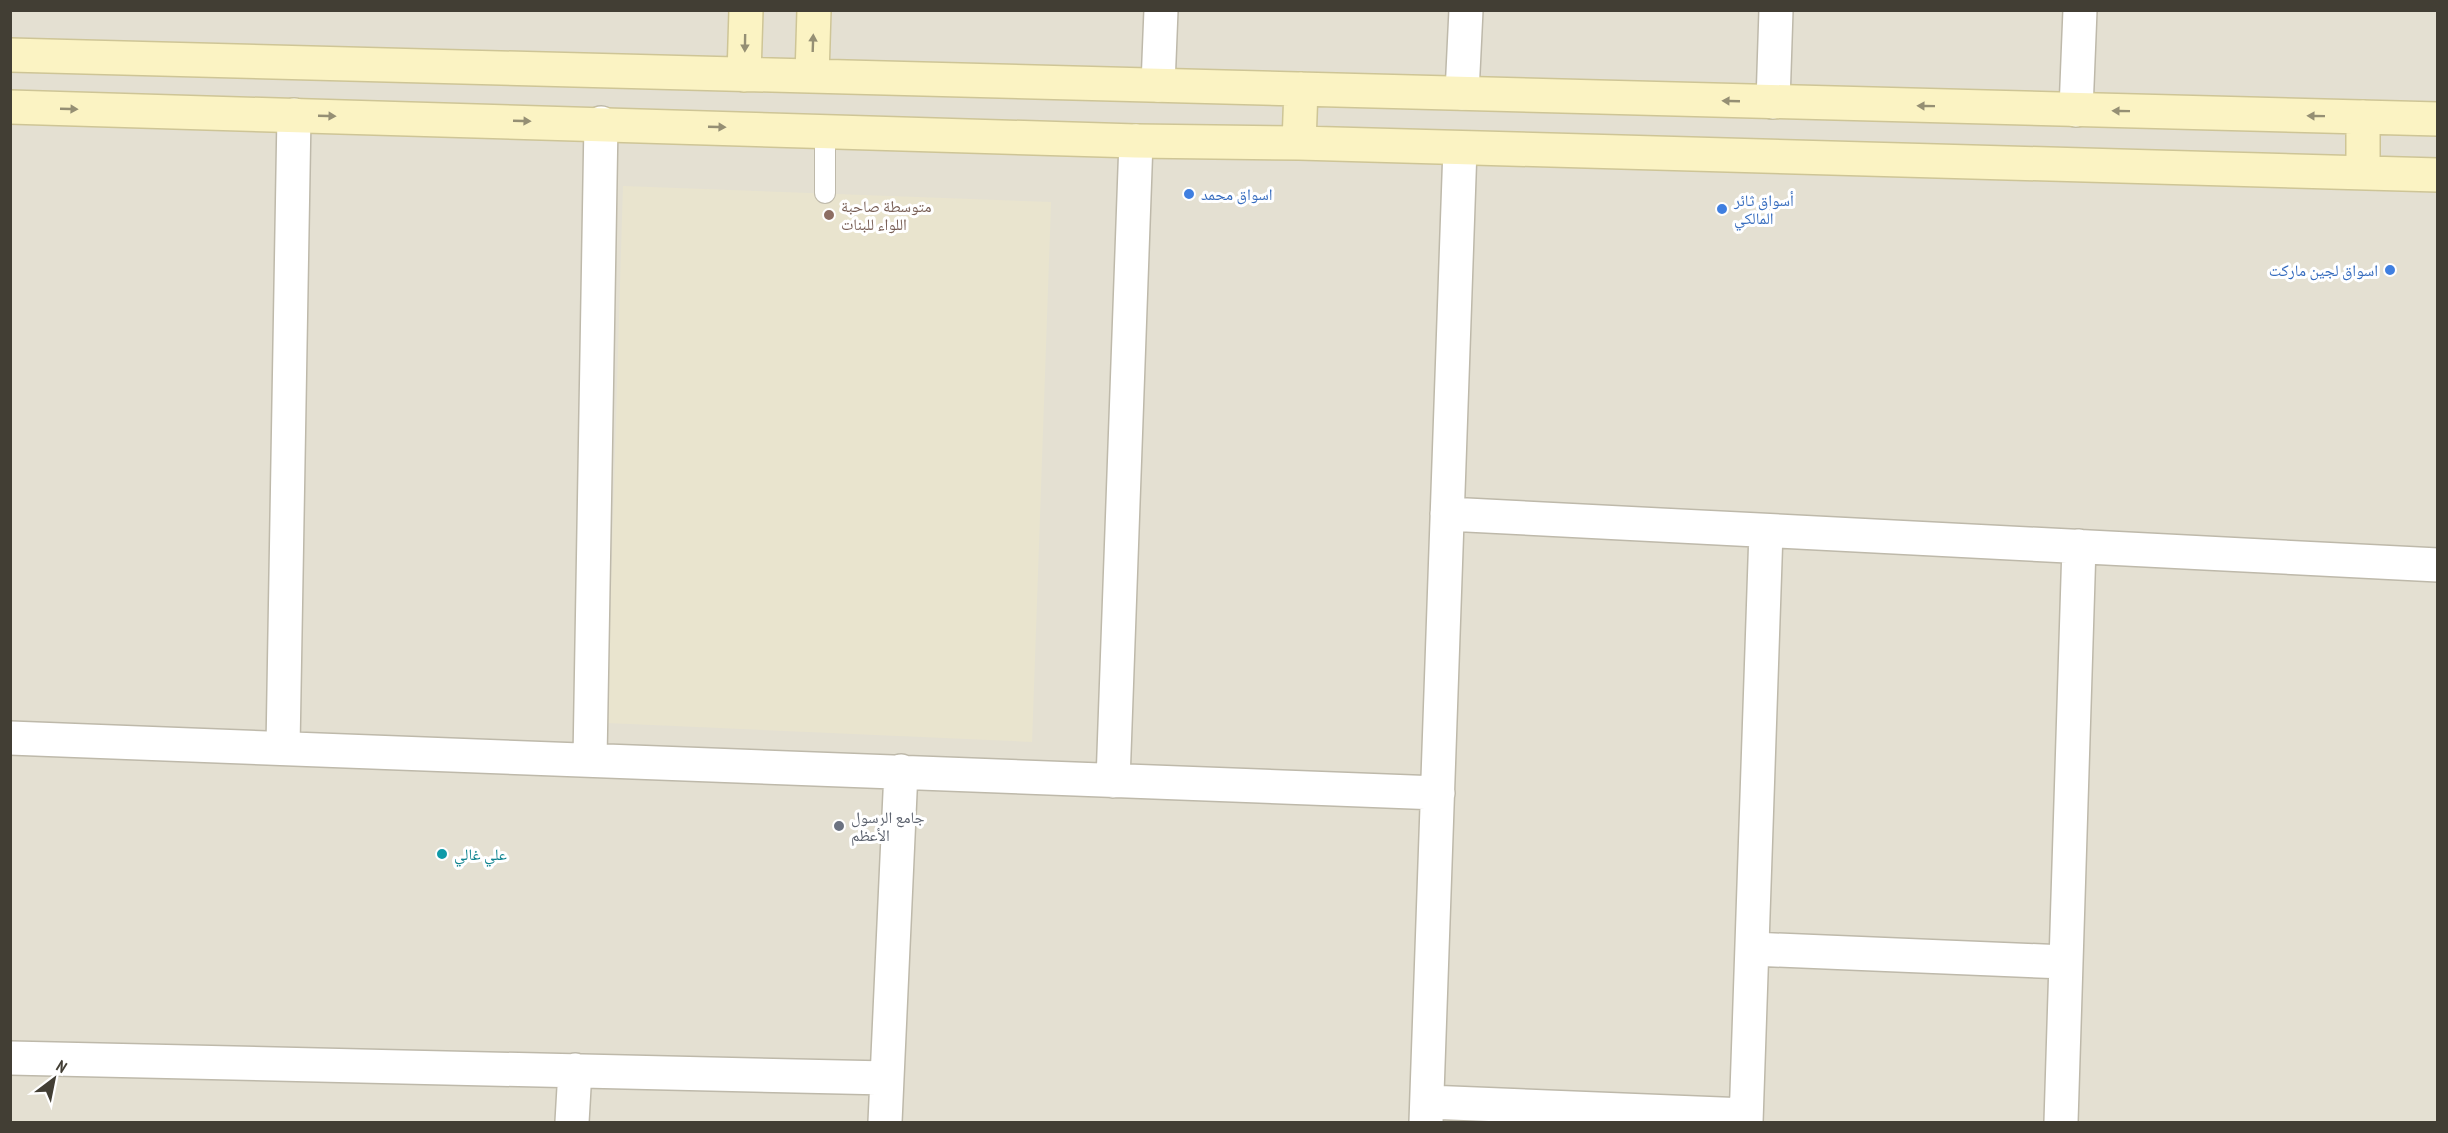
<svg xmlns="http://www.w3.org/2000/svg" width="2448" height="1133" viewBox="0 0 2448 1133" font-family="'PT Sans Narrow','Noto Naskh Arabic',sans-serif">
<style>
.residential{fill:#e4e0d2}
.education{fill:#e9e4ce}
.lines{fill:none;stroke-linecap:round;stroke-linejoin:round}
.lane-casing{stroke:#beb9aa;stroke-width:22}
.street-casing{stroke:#beb9aa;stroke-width:36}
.secondary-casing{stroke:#cec596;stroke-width:36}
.lane{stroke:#fff;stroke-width:20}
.street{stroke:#fff;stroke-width:33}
.secondary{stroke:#fbf3c3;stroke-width:33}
.oneway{fill:#958f74}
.shop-dot{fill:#3f7fe0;stroke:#fff;stroke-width:2}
.education-dot{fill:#8d6e63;stroke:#fff;stroke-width:2}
.worship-dot{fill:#6b7280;stroke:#fff;stroke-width:2}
.culture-dot{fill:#0f9aa8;stroke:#fff;stroke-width:2}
.labels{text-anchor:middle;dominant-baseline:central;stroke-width:6;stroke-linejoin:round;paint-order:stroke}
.shop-label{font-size:16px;fill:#366cbe;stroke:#fff;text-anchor:start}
.education-label{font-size:16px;fill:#785e54;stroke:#fff;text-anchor:start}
.worship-label{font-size:16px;fill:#5b616d;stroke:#fff;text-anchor:start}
.culture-label{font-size:16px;fill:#0d838f;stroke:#fff;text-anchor:start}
</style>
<rect width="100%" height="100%" fill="#f1eee4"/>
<!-- residential -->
<path class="residential" d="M11,11h2426v1111h-2426z"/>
<!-- education -->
<path class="education" d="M623,186l428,16 -19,540 -425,-19z"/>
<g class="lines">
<!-- lane casing -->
<g class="lane-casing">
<path id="lane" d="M825,131v62"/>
</g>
<!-- street casing -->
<g class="street-casing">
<path id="street" d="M1158,85l3,-75
M1462,93l4,-83
M1773,102l3,-92
M2076,110l4,-100
M1447,514l991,51
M10,738l1428,55
M283,748l11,-633
M590,760l11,-637
M1113,781l23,-640
M1752,949l313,13
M10,1058l877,20
M1427,1102l319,13
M572,1122l3,-52
M885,1122l16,-351
M1426,1122l34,-974
M1746,1122l20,-591
M2061,1122l18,-576"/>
</g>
<!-- secondary casing -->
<g class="secondary-casing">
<path id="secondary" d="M10,55l2428,64
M744,75l2,-65
M812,76l2,-66
M10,107l1126,34 163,2 1139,32
M2363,117v56
M1299,143l2,-54"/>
</g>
<!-- lane -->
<use href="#lane" class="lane"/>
<!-- street -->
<use href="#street" class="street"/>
<!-- secondary -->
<use href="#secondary" class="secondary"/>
</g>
<!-- one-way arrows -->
<defs><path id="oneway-solid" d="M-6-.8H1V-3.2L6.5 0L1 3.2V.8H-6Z" transform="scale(1.5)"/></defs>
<g class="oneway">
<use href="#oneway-solid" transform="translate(745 43) rotate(91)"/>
<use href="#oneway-solid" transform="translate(813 43) rotate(-88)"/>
<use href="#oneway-solid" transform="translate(1731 101) rotate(-178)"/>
<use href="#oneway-solid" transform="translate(1926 106) rotate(-179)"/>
<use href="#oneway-solid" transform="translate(69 109) rotate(2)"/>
<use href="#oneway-solid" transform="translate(2121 111) rotate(-179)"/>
<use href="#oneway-solid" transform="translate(327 116) rotate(2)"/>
<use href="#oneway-solid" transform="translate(2316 116) rotate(-179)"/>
<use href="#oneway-solid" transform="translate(522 121) rotate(2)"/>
<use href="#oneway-solid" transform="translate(717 127) rotate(2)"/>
</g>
<!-- markers -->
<g class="shop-dot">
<circle cx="1189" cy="194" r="6"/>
<circle cx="1722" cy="209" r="6"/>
<circle cx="2390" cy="270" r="6"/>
</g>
<circle class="education-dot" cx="829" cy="215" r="6"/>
<circle class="worship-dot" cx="839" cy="826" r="6"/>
<circle class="culture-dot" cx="442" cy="854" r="6"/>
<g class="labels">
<!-- shop labels -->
<g class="shop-label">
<text x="1201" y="194">اسواق محمد</text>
<text x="1734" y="200">أسواق ثائر<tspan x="1734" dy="18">المالكي</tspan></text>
<text x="2378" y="270" text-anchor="end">اسواق لجين ماركت</text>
</g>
<!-- education labels -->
<g class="education-label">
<text x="841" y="206">متوسطة صاحبة<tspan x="841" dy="18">اللواء للبنات</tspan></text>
</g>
<!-- worship labels -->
<g class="worship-label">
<text x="851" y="817">جامع الرسول<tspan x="851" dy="18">الأعظم</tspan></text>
</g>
<!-- culture labels -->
<g class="culture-label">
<text x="454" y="854">علي غالي</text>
</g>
</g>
<!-- border -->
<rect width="2448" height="1133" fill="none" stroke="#423e34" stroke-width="24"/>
<!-- north arrow -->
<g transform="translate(54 1079) rotate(32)" stroke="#ffffff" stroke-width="4.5" paint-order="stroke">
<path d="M0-4.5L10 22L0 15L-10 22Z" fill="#423e34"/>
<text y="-9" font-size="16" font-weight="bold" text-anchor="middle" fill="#423e34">N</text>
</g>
</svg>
